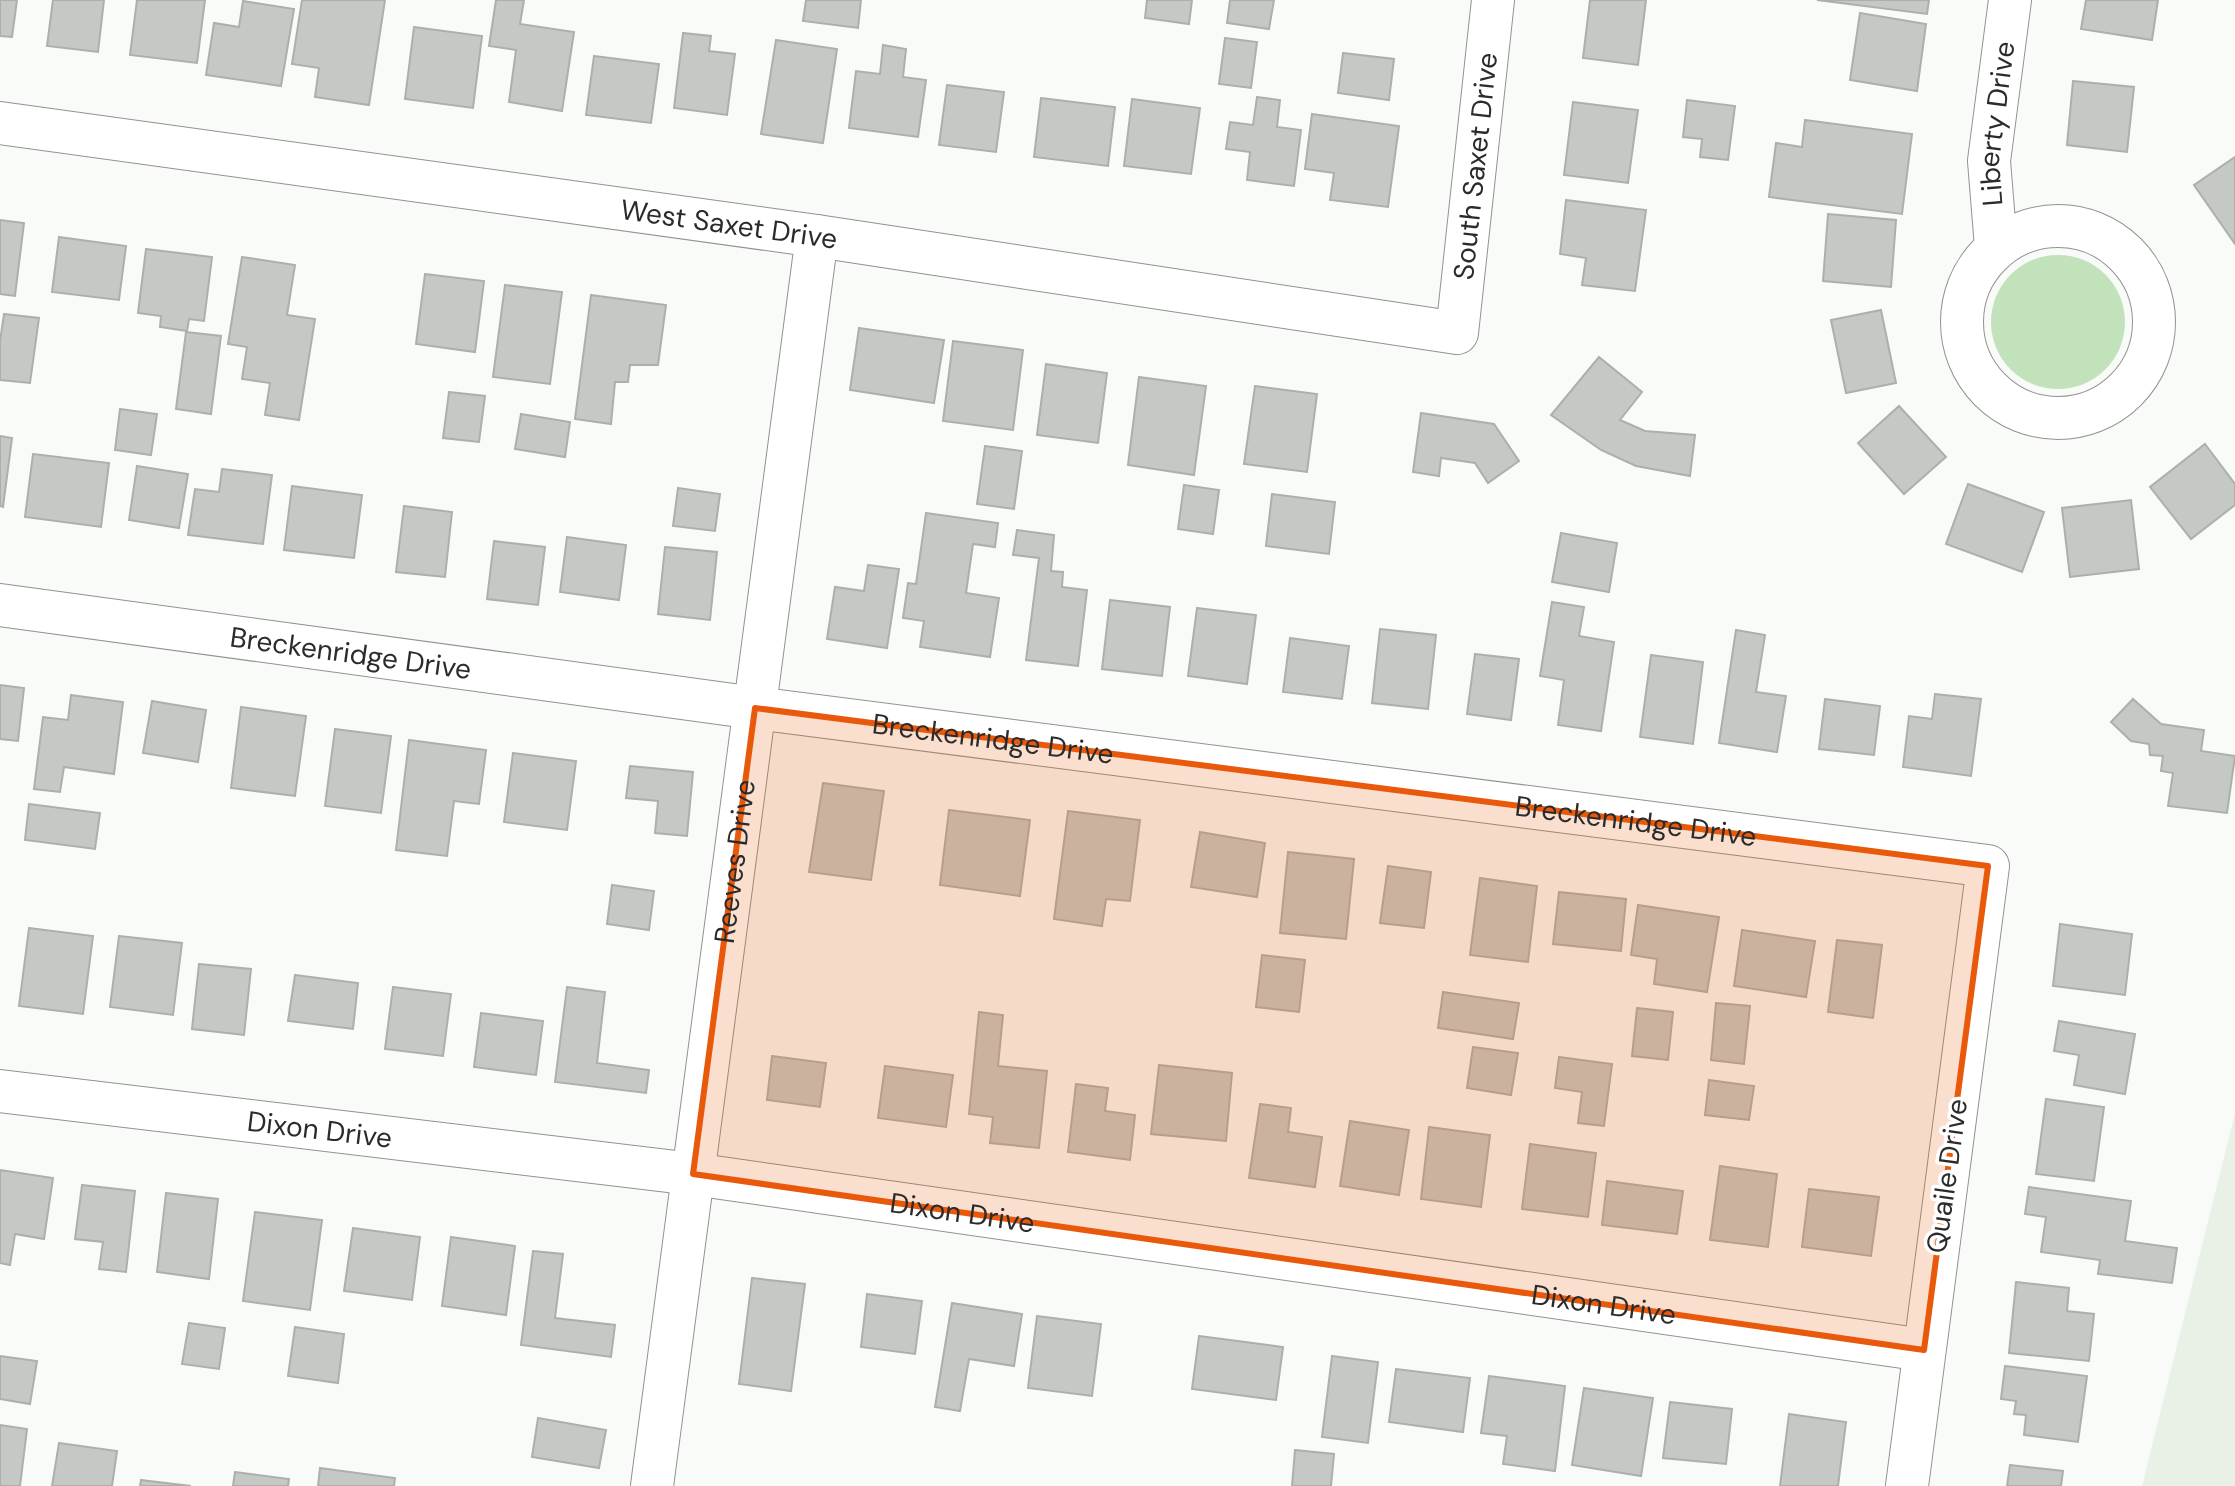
<svg xmlns="http://www.w3.org/2000/svg" width="2235" height="1486" viewBox="0 0 2235 1486" font-family="'DM Sans',sans-serif">
<style>
.built{fill:#e9f1e7}
.green{fill:#c2e2bc}
.building{fill:#c5c9c5;stroke:#acafab;stroke-width:2}
.lines{fill:none;stroke-linecap:round;stroke-linejoin:round}
.street-casing{stroke:#90938f;stroke-width:44}
.street{stroke:#fff;stroke-width:42}
.marked{fill:#e8590c;fill-opacity:0.2;stroke:#e8590c;stroke-width:6;stroke-linejoin:round}
.labels{text-anchor:middle;dominant-baseline:central;stroke-width:7;stroke-linejoin:round;paint-order:stroke}
.street-label{font-size:28px;fill:#2a2b2a;stroke:#fff}
</style>
<rect width="100%" height="100%" fill="#f8fbf7"/>
<!-- built -->
<path class="built" d="M2235,1113v373h-93z"/>
<!-- green -->
<path class="green" d="M1991 322a67 67 0 1 1 134 0a67 67 0 1 1-134 0Z"/>
<!-- building -->
<path class="building" d="M0,0h17l-5,37 -12,-1z
M53,0h51l-6,52 -51,-6z
M137,0h68l-8,63 -67,-8z
M302,0h83l-16,105 -54,-8 4,-29 -27,-4z
M496,0h28l-4,24 54,8 -12,79 -53,-9 7,-52 -27,-4z
M806,0h55l-3,28 -55,-7z
M1147,0h45l-3,24 -44,-6z
M1230,0h44l-5,29 -42,-6z
M1590,0h56l-8,65 -55,-7z
M1817,0h112l-2,14z
M2086,0h72l-6,40 -71,-11z
M243,1l51,8 -13,77 -75,-11 8,-52 25,4z
M1860,13l66,11 -9,67 -67,-11z
M414,27l68,9 -9,72 -68,-9z
M683,33l28,3 -2,15 26,3 -8,61 -53,-7z
M1225,38l32,4 -6,46 -32,-4z
M776,40l61,9 -14,94 -62,-9z
M883,45l23,4 -3,28 23,3 -8,57 -69,-9 7,-57 24,3z
M1343,53l51,6 -5,41 -51,-7z
M594,56l65,8 -8,59 -65,-8z
M2073,81l61,6 -7,65 -60,-7z
M947,85l57,7 -8,60 -57,-7z
M1257,97l23,3 -3,27 24,3 -7,56 -47,-6 3,-28 -24,-3 4,-27 23,3z
M1041,98l74,9 -7,59 -74,-9z
M1132,99l68,9 -9,66 -67,-8z
M1687,100l48,6 -7,54 -28,-3 2,-18 -19,-2z
M1573,102l65,8 -10,73 -64,-8z
M1312,114l87,12 -11,81 -58,-7 4,-27 -29,-4z
M1805,120l107,14 -10,80 -133,-17 7,-54 26,4z
M2235,157v87l-41,-59z
M1566,200l80,10 -11,81 -53,-6 4,-27 -26,-4z
M1828,214l68,6 -5,67 -68,-6z
M0,220l24,3 -9,73 -15,-2z
M59,237l67,9 -7,54 -67,-8z
M146,249l66,8 -8,64 -15,-2 -2,12 -27,-4 1,-11 -23,-3z
M242,257l53,8 -8,50 28,4 -16,101 -34,-5 5,-32 -28,-4 5,-32 -19,-3z
M425,274l59,7 -9,71 -59,-8z
M505,285l57,7 -12,92 -57,-7z
M591,295l75,10 -8,60h-28l-2,17h-13l-4,42 -36,-5z
M1881,310l15,73 -50,10 -15,-73z
M4,314l35,4 -9,65 -30,-3v-39z
M859,328l85,12 -10,63 -84,-13z
M186,332l35,4 -10,78 -35,-5z
M953,341l70,9 -10,80 -70,-9z
M1599,357l43,35 -22,28 25,11 50,4 -5,41 -54,-10 -35,-16 -50,-35z
M1046,364l61,9 -9,70 -61,-8z
M1139,377l67,9 -12,89 -66,-10z
M1255,386l62,8 -10,78 -63,-8z
M449,392l36,4 -6,46 -36,-4z
M1899,406l47,51 -42,37 -46,-51z
M120,409l37,5 -6,41 -36,-5z
M1421,413l73,11 25,37 -31,22 -13,-20 -34,-5 -2,18 -26,-4z
M521,414l49,8 -5,35 -50,-8z
M0,436l12,2 -9,69 -3,-1z
M2205,444l30,40v21l-44,34 -41,-52z
M985,446l37,5 -8,58 -37,-5z
M33,454l76,9 -8,64 -76,-10z
M137,466l51,8 -9,54 -50,-8z
M222,469l50,6 -9,69 -75,-9 7,-46 24,3z
M1968,484l76,28 -22,60 -76,-28z
M1184,485l35,5 -6,44 -35,-5z
M292,486l70,9 -8,63 -70,-8z
M678,488l42,6 -5,37 -42,-5z
M1272,494l63,8 -6,52 -63,-8z
M2131,500l8,69 -69,8 -8,-69z
M404,506l48,6 -7,65 -49,-5z
M926,513l72,10 -3,24 -22,-3 -7,49 33,5 -9,59 -70,-10 4,-26 -21,-3 5,-35 8,1z
M1017,530l37,5 -3,36 12,1 -1,15 25,3 -9,76 -52,-6 13,-102 -26,-3z
M1561,533l56,10 -8,49 -57,-10z
M567,537l59,8 -7,55 -59,-8z
M494,541l51,6 -7,58 -51,-6z
M665,547l52,5 -7,68 -52,-6z
M868,565l31,4 -12,79 -60,-9 8,-52 29,4z
M1110,600l60,7 -8,69 -60,-7z
M1552,602l32,5 -5,29 35,6 -13,89 -43,-6 6,-45 -24,-4z
M1197,608l59,7 -9,69 -59,-8z
M1380,629l56,6 -8,74 -56,-6z
M1736,630l29,5 -9,57 30,4 -9,56 -58,-9z
M1290,638l59,8 -7,53 -59,-7z
M1475,654l44,5 -8,61 -44,-6z
M1651,655l52,7 -10,82 -53,-7z
M0,685l24,3 -6,53 -18,-2z
M1935,694l46,5 -10,77 -68,-9 6,-51 23,3z
M71,695l52,7 -9,72 -50,-7 -4,25 -26,-3 9,-72 25,3z
M1825,699l55,7 -6,49 -55,-6z
M2133,699l28,25 43,6 -3,21 34,5 -8,57 -59,-7 5,-33 -12,-2 2,-15 -13,-1 -1,-11 -18,-3 -20,-19z
M152,701l54,9 -8,52 -55,-9z
M241,707l65,9 -11,80 -64,-8z
M335,729l56,7 -10,77 -56,-7z
M409,740l77,10 -7,54 -25,-3 -7,55 -51,-6z
M513,753l63,8 -9,69 -63,-8z
M630,766l63,6 -6,64 -32,-3 3,-32 -32,-3z
M823,783l61,8 -13,89 -62,-8z
M29,804l71,9 -5,36 -70,-9z
M949,810l81,10 -10,76 -80,-11z
M1068,811l72,9 -10,81 -24,-2 -4,27 -48,-7z
M1200,832l65,11 -8,54 -66,-10z
M1288,852l66,7 -8,80 -66,-6z
M1388,866l43,6 -7,56 -44,-5z
M1480,878l57,8 -9,76 -58,-7z
M612,885l42,6 -5,39 -42,-6z
M1559,892l67,7 -5,52 -68,-7z
M1638,905l81,12 -12,75 -53,-8 3,-25 -26,-4z
M2060,924l72,10 -7,61 -72,-9z
M29,928l64,8 -10,78 -64,-8z
M1742,930l73,11 -9,56 -72,-11z
M119,936l63,7 -9,72 -63,-8z
M1837,940l45,5 -9,73 -45,-6z
M1262,955l43,5 -6,52 -43,-5z
M199,964l52,5 -7,66 -52,-6z
M295,975l63,8 -5,46 -65,-8z
M393,987l58,7 -8,62 -58,-7z
M567,987l38,5 -8,71 52,7 -3,23 -91,-11z
M1443,992l76,11 -6,36 -75,-11z
M1716,1003l34,3 -6,58 -33,-4z
M1637,1008l36,4 -5,48 -36,-4z
M979,1012l24,3 -5,51 49,5 -8,77 -49,-5 3,-26 -24,-3z
M481,1013l62,8 -7,54 -62,-8z
M2059,1021l76,13 -10,60 -51,-9 5,-30 -25,-4z
M1473,1047l45,6 -7,42 -44,-7z
M772,1056l54,7 -6,44 -53,-7z
M1559,1057l53,7 -8,62 -26,-3 4,-31 -27,-4z
M1159,1065l73,8 -6,68 -75,-7z
M885,1066l68,9 -7,52 -68,-9z
M1709,1080l45,6 -5,34 -44,-5z
M1076,1084l32,4 -3,23 30,4 -5,45 -62,-8z
M2046,1099l58,8 -10,74 -58,-7z
M1260,1104l31,4 -3,24 34,5 -7,50 -66,-9z
M1350,1121l59,9 -10,65 -59,-9z
M1429,1127l61,8 -9,72 -60,-8z
M1530,1144l66,9 -8,64 -66,-8z
M1720,1166l57,8 -9,73 -58,-7z
M0,1170l53,8 -9,61 -29,-5 -5,31 -10,-2z
M1607,1181l76,10 -6,43 -75,-9z
M82,1185l53,6 -9,81 -27,-3 4,-27 -28,-3z
M2029,1187l102,14 -6,40 52,7 -5,35 -74,-9 2,-14 -59,-8 5,-35 -21,-3z
M1809,1189l70,8 -8,59 -69,-9z
M166,1193l52,6 -9,80 -52,-7z
M255,1212l67,8 -12,90 -67,-9z
M353,1228l67,9 -8,63 -68,-9z
M451,1237l64,9 -9,69 -64,-9z
M533,1251l30,3 -8,64 60,7 -4,32 -90,-12z
M752,1278l53,6 -14,107 -52,-7z
M2016,1282l53,6 -2,23 27,3 -5,47 -80,-8z
M867,1294l55,7 -7,53 -54,-7z
M952,1303l70,11 -8,52 -45,-7 -9,52 -25,-4z
M1037,1316l64,8 -9,72 -64,-8z
M189,1323l36,5 -6,41 -37,-5z
M295,1327l49,7 -6,49 -50,-7z
M1199,1336l84,11 -7,53 -84,-11z
M0,1356l37,5 -7,43 -30,-5z
M1332,1356l46,6 -10,81 -46,-6z
M2005,1366l82,10 -9,66 -54,-7 2,-20 -12,-1 2,-13 -15,-2z
M1396,1369l74,9 -7,54 -74,-10z
M1489,1376l76,10 -10,85 -52,-7 4,-28 -26,-3z
M1584,1388l69,10 -12,78 -69,-11z
M1670,1402l62,7 -6,55 -63,-6z
M1789,1414l57,8 -8,64h-58z
M538,1418l68,12 -7,38 -67,-11z
M0,1425l27,4 -7,57h-20z
M59,1443l58,8 -5,35h-60z
M1295,1450l39,4 -3,32h-39z
M2010,1465l53,6 -2,15h-54z
M320,1468l75,10 -1,8h-76z
M235,1472l54,7 -1,7h-55z
M141,1480l50,6h-51z"/>
<g class="lines">
<!-- street casing -->
<g class="street-casing">
<g id="street">
<path id="s1" d="M0,123l817,113 640,97 36,-333"/>
<circle cx="2058" cy="322" r="96"/>
<path id="s2" d="M1996,247l-7,-86 21,-161"/>
<path id="s3" d="M0,605l755,103 1233,158 -81,620"/>
<path id="s4" d="M0,1091l693,83 1231,176"/>
<path id="s5" d="M652,1486l165,-1250"/>
</g>
</g>
<!-- street -->
<use href="#street" class="street"/>
</g>
<!-- marked area -->
<path class="marked" d="M755,708l1233,158 -64,484 -1231,-176z"/>
<g class="labels">
<!-- street labels -->
<g class="street-label">
<text stroke="none"><textPath href="#s2" startOffset="124">Liberty Drive</textPath></text>
<text stroke="none"><textPath href="#s1" startOffset="1640">South Saxet Drive</textPath></text>
<text stroke="none"><textPath href="#s1" startOffset="736">West Saxet Drive</textPath></text>
<text stroke="none"><textPath href="#s3" startOffset="354">Breckenridge Drive</textPath></text>
<text stroke="none"><textPath href="#s3" startOffset="1002">Breckenridge Drive</textPath></text>
<text stroke="none"><textPath href="#s3" startOffset="1650">Breckenridge Drive</textPath></text>
<text stroke="none"><textPath href="#s5" startOffset="630">Reeves Drive</textPath></text>
<text stroke="none"><textPath href="#s4" startOffset="322">Dixon Drive</textPath></text>
<text transform="translate(1947 1176) rotate(-82)">Quaile Drive</text>
<text stroke="none"><textPath href="#s4" startOffset="970">Dixon Drive</textPath></text>
<text stroke="none"><textPath href="#s4" startOffset="1618">Dixon Drive</textPath></text>
</g>
</g>
</svg>
